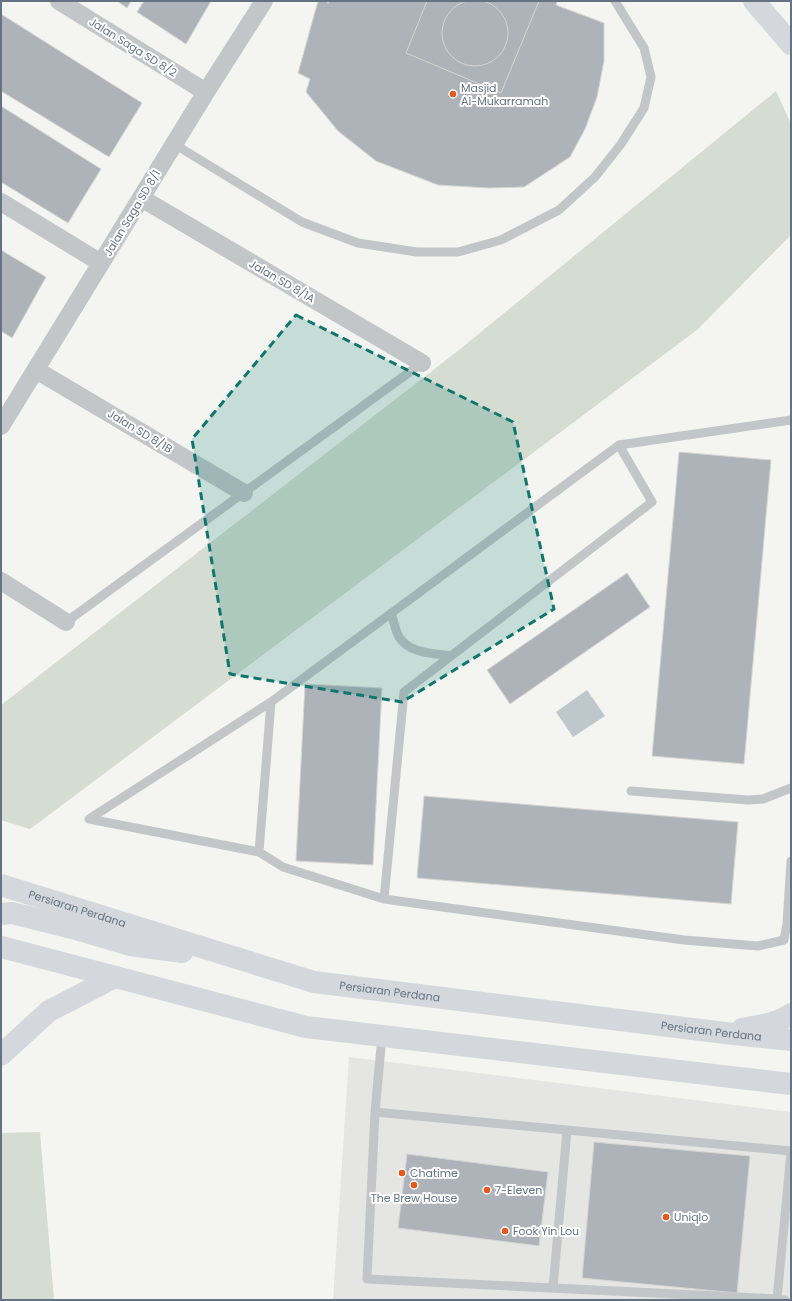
<svg xmlns="http://www.w3.org/2000/svg" width="792" height="1301" viewBox="0 0 792 1301" font-family="Poppins,sans-serif">
<style>
.built{fill:#e5e6e4}
.green{fill:#d5dcd1}
.water{fill:#bdc7cc}
.building{fill:#adb3b9;stroke:#d6d6d3}
.lines{fill:none;stroke-linecap:round;stroke-linejoin:round}
.lane{stroke:#c2c6c9;stroke-width:9}
.street{stroke:#c2c6c9;stroke-width:18}
.secondary{stroke:#d4d8dc;stroke-width:22}
.marked{fill:#0f766e;fill-opacity:0.2;stroke:#0f766e;stroke-width:3;stroke-dasharray:8 5;stroke-linejoin:round}
.poi-dot{fill:#e8571d;stroke:#fff;stroke-width:1.5}
.labels{text-anchor:middle;dominant-baseline:central;stroke-width:4;stroke-linejoin:round;paint-order:stroke}
.street-label{font-size:11px;fill:#637383;stroke:#fff}
.poi-label{font-size:11px;fill:#637383;stroke:#fff;text-anchor:start}
</style>
<rect width="100%" height="100%" fill="#f4f5f0"/>
<!-- built -->
<path class="built" d="M349,1057l442,55v188h-458z"/>
<!-- green -->
<path class="green" d="M776,91l15,33v111l-94,95 -667,499 -29,-9v-115l458,-355z
M40,1132l14,168h-53v-167z"/>
<!-- water -->
<path class="water" d="M587,690l18,26 -32,21 -17,-25z"/>
<!-- building -->
<path class="building" d="M442 33a33 33 0 1 1 66 0a33 33 0 1 1-66 0Z
M117,1h14l-4,7z
M144,1h67l-25,43 -49,-32z
M318,1h8l2,2 2,-2h227l-1,4 48,18v38l-7,36 -12,32 -15,28 -46,30 -35,1 -51,-3 -62,-24 -38,-30 -32,-39 4,-13 -12,-6z
M427,1h112l-38,92 -95,-40z
M1,14l141,89 -33,54 -108,-66z
M1,106l100,63 -33,54 -67,-41z
M1,250l45,27 -34,61 -11,-7z
M679,452l92,8 -27,304 -92,-8z
M627,573l23,34 -140,97 -23,-34z
M305,684l77,4 -9,177 -77,-4z
M424,796l314,26 -7,82 -314,-26z
M594,1142l156,14 -13,137 -155,-15z
M407,1154l141,18 -9,74 -141,-18z"/>
<g class="lines">
<!-- lane -->
<path class="lane" d="M174,144l128,78 56,21 59,9h41l43,-12 58,-30 36,-33 26,-33 23,-36 7,-31 -7,-29 -29,-47
M791,420l-172,25 -348,257 -182,117 170,33 24,15 101,32 300,41 74,6 26,-6 3,-16 4,-63
M391,613c3,8 4,17 8,24 11,17 34,16 52,19
M66,622l356,-259
M631,791l117,9 15,-1 28,-11
M259,852l12,-150
M384,899l20,-207 248,-190 -33,-57
M382,1036l-7,76 -8,167 410,20
M375,1112l416,39
M553,1288l14,-158
M785,1300l-8,-1 14,-146"/>
<!-- street -->
<path class="street" d="M59,1l147,91
M141,198l281,165
M1,202l100,61
M36,370l208,123
M1,426l205,-334 58,-91
M1,581l65,41"/>
<!-- secondary -->
<g class="secondary">
<path d="M754,1l37,43"/>
<path id="s1" d="M1,885l313,97 411,51 66,7"/>
<path d="M1,914l11,-1 60,15 58,17 52,7"/>
<path d="M1,947l305,80 485,57"/>
<path d="M742,1029c15,-3 36,-5 49,-15"/>
<path d="M1,1055l48,-44 66,-34"/>
</g>
</g>
<!-- marked area -->
<path class="marked" d="M296,315l217,107 41,187 -152,93 -172,-28 -38,-235z"/>
<!-- markers -->
<g class="poi-dot">
<circle cx="453" cy="94" r="4"/>
<circle cx="402" cy="1173" r="4"/>
<circle cx="414" cy="1185" r="4"/>
<circle cx="487" cy="1190" r="4"/>
<circle cx="666" cy="1217" r="4"/>
<circle cx="505" cy="1231" r="4"/>
</g>
<g class="labels">
<!-- street labels -->
<g class="street-label">
<text transform="translate(133 47) rotate(32)">Jalan Saga SD 8/2</text>
<text transform="translate(132 213) rotate(-59)">Jalan Saga SD 8/1</text>
<text transform="translate(282 281) rotate(30)">Jalan SD 8/1A</text>
<text transform="translate(140 431) rotate(31)">Jalan SD 8/1B</text>
<text stroke="none"><textPath href="#s1" startOffset="80">Persiaran Perdana</textPath></text>
<text stroke="none"><textPath href="#s1" startOffset="404">Persiaran Perdana</textPath></text>
<text stroke="none"><textPath href="#s1" startOffset="728">Persiaran Perdana</textPath></text>
</g>
<!-- poi labels -->
<g class="poi-label">
<text x="461" y="88">Masjid<tspan x="461" dy="13">Al-Mukarramah</tspan></text>
<text x="410" y="1173">Chatime</text>
<text x="495" y="1190">7-Eleven</text>
<text x="414" y="1198" text-anchor="middle">The Brew House</text>
<text x="674" y="1217">Uniqlo</text>
<text x="513" y="1231">Fook Yin Lou</text>
</g>
</g>
<!-- border -->
<rect width="792" height="1301" fill="none" stroke="#637383" stroke-width="4"/>
</svg>
